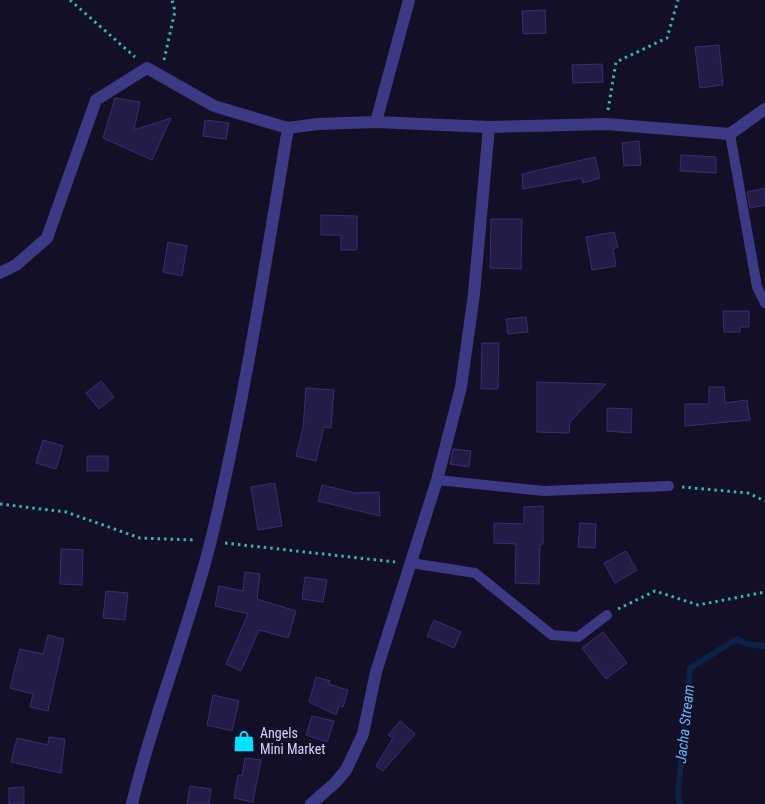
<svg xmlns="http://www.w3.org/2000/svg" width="765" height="804" viewBox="0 0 765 804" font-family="'Roboto Condensed',sans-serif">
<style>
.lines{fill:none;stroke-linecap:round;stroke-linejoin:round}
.stream{stroke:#0c2248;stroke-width:6}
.building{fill:#241b47;stroke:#3b2d73}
.path{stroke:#2fb8b0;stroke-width:3;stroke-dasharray:2.5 4;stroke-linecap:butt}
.service{stroke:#3d3a85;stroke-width:10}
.minor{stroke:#3d3a85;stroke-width:12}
.labels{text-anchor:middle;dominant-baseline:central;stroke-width:4;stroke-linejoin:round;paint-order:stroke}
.poi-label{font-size:14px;fill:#d9d4ff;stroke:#130f26;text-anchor:start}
.water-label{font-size:15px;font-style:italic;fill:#62b6ff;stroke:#130f26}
</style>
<rect width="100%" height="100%" fill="#130f26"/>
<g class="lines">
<!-- stream -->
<path class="stream" d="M680,804l-2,-9 12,-127 47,-29 10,5 18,2"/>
</g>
<!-- building -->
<path class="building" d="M545,10l1,23 -23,1 -1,-23z
M719,45l4,40 -23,3 -5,-41z
M602,64l1,18 -30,1 -1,-18z
M115,98l25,4 -6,28 37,-12 -19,42 -49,-22z
M205,120l24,3 -3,16 -23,-3z
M639,141l2,24 -17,1 -2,-23z
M681,155l35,2v16l-36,-2z
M595,157l5,21 -17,5 -1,-5 -59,11 -1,-15z
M765,188v17l-15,3 -3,-16z
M321,215l36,1v34h-16v-15h-20z
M491,219h31l-1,50 -31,-1z
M614,232l4,15 -5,2 3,17 -24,4 -6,-33z
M168,242l19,4 -5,30 -19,-4z
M723,311h26v16h-9v5h-16z
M526,317l2,15 -20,2 -2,-15z
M482,343h17l-1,46h-17z
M101,381l13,16 -15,12 -13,-16z
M537,382l69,2 -36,38 -1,11 -32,-1z
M709,387h15l1,16 22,-3 3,20 -65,6v-22h24z
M306,388l28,2 -3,38 -7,-1 -8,34 -20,-5 7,-28z
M607,408l25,1 -1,24 -24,-2z
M43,440l20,6 -7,23 -20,-6z
M453,449l18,2 -2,16 -19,-3z
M87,456h21v15h-21z
M275,483l7,43 -24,4 -7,-43z
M322,485l33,8 24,-1 1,24 -62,-15z
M543,506v38h-3l-1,40 -24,-1 1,-39 -22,-1v-20l30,1v-17z
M580,523l16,1 -1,24 -17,-1z
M61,549l22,1 -1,35 -22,-1z
M626,551l11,19 -22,13 -11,-20z
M245,572l15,2 -3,25 39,12 -8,27 -29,-8 -18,41 -15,-7 22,-50 -33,-8 4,-20 24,5z
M305,577l22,3 -4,22 -21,-3z
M106,591l22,2 -3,27 -22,-2z
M434,620l27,12 -7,16 -27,-12z
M603,632l24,31 -21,16 -24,-31z
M48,635l16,4 -16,72 -18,-4 3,-13 -23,-6 10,-39 23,5z
M316,677l14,4 -1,3 19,6 -5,17 -4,-1 -3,9 -27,-13z
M213,695l26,6 -7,30 -25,-6z
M312,716l22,5 -7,21 -21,-7z
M400,721l15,13 -32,37 -7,-5 17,-28 -5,-3z
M49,737l16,2 -4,34 -50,-11 6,-24 31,7z
M245,758l16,2 -8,42 -19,-4 4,-23 4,1z
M190,786l21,3 -2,15h-22z
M24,787v17h-15v-16z"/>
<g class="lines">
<!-- path -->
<path class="path" d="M70,0l65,57
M164,60l11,-49 -3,-11
M608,110l8,-48 51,-24 11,-38
M682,487l66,6 17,8
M0,504l66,8 74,26 54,2
M225,543l170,19
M618,609l37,-18 43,14 67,-13"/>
<!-- service -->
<path class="service" d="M730,134l27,153 8,16
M437,480l107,11 125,-5
M411,563l64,10 77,62 26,2 29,-22"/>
<!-- minor -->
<path class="minor" d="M376,122l33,-122
M0,273l16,-8 31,-27 49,-138 51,-32 67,38 74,22 30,-4 58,-2 113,5 117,-3 124,10 35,-25
M132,804c21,-89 57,-175 79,-264 33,-136 54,-274 77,-412
M311,804l24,-21 11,-13 17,-36 13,-62 61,-192 24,-93 13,-93 15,-167"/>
</g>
<!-- icons -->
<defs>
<g id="shop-bare" transform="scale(1.725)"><path d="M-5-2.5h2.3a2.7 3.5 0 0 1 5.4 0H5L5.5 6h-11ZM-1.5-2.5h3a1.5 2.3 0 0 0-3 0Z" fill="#00e5ff" stroke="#130f26" stroke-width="2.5" paint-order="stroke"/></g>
</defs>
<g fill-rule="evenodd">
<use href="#shop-bare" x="244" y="741"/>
</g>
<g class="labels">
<!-- poi labels -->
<g class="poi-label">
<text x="260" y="733">Angels<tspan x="260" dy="16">Mini Market</tspan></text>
</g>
<!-- water labels -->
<g class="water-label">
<text transform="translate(685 724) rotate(-84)">Jacha Stream</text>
</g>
</g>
</svg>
